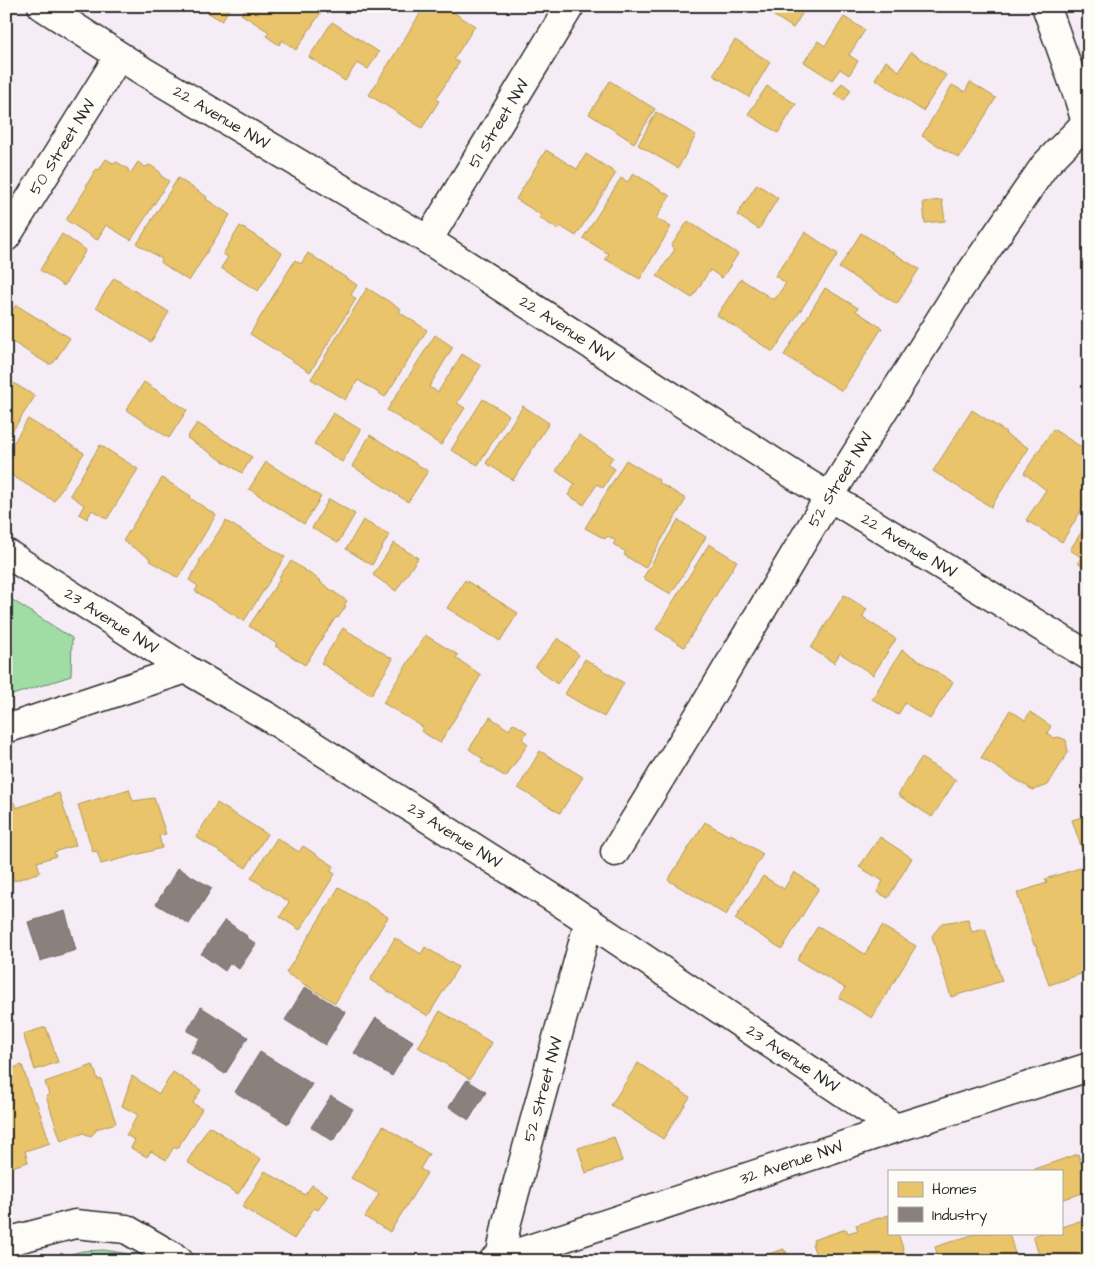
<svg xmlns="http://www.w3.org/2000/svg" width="1095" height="1267" viewBox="0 0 1095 1267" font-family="'Architects Daughter',sans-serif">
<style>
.green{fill:#9fdda5;stroke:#658468}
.homes{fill:#e9c46a;stroke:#b09657}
.industry{fill:#8a817c;stroke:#6e6764}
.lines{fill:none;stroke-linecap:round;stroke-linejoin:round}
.minor-casing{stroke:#2b2b2b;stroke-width:31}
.tertiary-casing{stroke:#2b2b2b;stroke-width:31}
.minor{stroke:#fdfcf7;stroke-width:28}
.tertiary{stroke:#fdfcf7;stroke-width:28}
.labels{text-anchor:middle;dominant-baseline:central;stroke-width:5;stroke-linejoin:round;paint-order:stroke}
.street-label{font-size:16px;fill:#2b2b2b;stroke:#fdfcf7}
</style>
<rect width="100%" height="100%" fill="#f5ecf6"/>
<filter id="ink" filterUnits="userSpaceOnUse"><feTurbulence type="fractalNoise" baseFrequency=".02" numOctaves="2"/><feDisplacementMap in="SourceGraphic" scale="10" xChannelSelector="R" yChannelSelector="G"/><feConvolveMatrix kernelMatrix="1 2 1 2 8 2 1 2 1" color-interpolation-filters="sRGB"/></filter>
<g filter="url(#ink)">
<!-- green -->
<path class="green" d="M6,596l66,42 -1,38 -65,21z
M104,1250l25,4 22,7h-106l37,-10z"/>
<!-- homes -->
<path class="homes" d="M206,6h25l-9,15 -18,-11z
M247,6h78l-29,44 -14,-10 -3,5 -13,-9 3,-4 -28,-18z
M425,6h18l32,20 -21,33 5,4 -23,36 3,2 -17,27 -53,-33z
M759,6h48l-14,22z
M844,17l21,13 -16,25 9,6 -9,14 -9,-6 -8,11 -28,-18 14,-21 7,5z
M332,22l47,30 -11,17 -11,-6 -12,18 -36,-24z
M735,40l35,22 -21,35 -36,-22z
M911,52l35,23 -23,36 -48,-32 11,-18 13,10z
M610,81l45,28 -21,34 -45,-29z
M970,82l26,16 -37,60 -37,-22 30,-51 13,7z
M842,83l9,7 -7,11 -10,-7z
M767,86l29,18 -18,29 -30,-19z
M656,112l40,23 -18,33 -40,-23z
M546,150l31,19 9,-15 30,19 -40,63 -16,-10 -2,3 -19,-11 2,-3 -25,-16z
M106,159l7,4 4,-1 11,7 1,4 1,1 8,-12 7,5 5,-2 10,7 1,4 8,5 -38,59 -25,-15 -9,15 -31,-20 21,-33 -1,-1 10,-17 3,1z
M633,173l37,23 -14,22 15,9 -31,52 -35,-20 4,-5 -26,-16 38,-60 7,4z
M178,178l29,19 -1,2 24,16 -41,66 -29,-19 2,-3 -25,-15z
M757,184l21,14 -19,31 -22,-14z
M942,200l3,21 -20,2 -2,-21z
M688,221l50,33 -16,24 -12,-8 -18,28 -35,-22 18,-27 -4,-3z
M240,226l42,27 -24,38 -37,-23 7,-11 -5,-3z
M805,232l33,22 -65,98 -56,-37 24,-36 33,21 12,-17 -11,-7z
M861,233l58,36 -22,35 -58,-36z
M62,234l24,16 -22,36 -24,-16z
M308,253l49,32 -6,10 5,4 -46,73 -60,-38 45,-74 6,4z
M114,278l55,34 -18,30 -55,-35z
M367,288l34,21 -2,3 28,18 -42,67 -27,-17 -13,20 -34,-21z
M825,288l33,20 -2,3 26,17 -40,63 -58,-36z
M16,305l54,33 -16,24 -3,2h-3l-42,-26v-18z
M435,335l18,12 -24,40 9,5 24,-38 19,12 -24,37 8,5 -24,37 -54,-35z
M6,373l7,5 -3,3 25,15 -29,45z
M144,382l43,28 -18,28 -43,-28z
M483,399l26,16 -31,50 -27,-15z
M523,406l26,17 -36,57 -27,-17z
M972,410l34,22 -1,2 24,14 -38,59 -58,-36z
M333,413l28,17 -19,32 -28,-18z
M28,419l56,34 -30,48 -48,-29v-17z
M197,423l55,34 -10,16 -55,-35z
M1053,429l36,23v46l-27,44 -36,-22 20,-30 -22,-17z
M370,435l58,36 -20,31 -56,-36z
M579,435l34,22 -5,7 7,5 -12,19 -6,-4 -13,21 -16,-10 7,-11 -19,-13z
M100,445l38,24 -31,50 -15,-9 -5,9 -8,-5 5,-9 -14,-10z
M626,460l33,20 -1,2 28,17 -41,69 -21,-13 2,-3 -13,-8 3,-3 -8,-5 -3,3 -20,-11z
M266,462l55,35 -17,27 -55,-35z
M162,478l29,18 -1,2 26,17 -38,63 -29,-18 1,-2 -27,-17z
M329,499l26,15 -17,29 -26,-15z
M363,520l26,15 -17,30 -26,-16z
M678,520l28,17 -35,57 -28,-16z
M1089,520v50l-11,-7 3,-6 -11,-7z
M226,521l59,36 -41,64 -49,-30 3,-5 -9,-6 11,-18 -1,-1z
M394,543l24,15 -22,33 -23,-16z
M709,544l28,17 -53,86 -28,-18z
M291,561l30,20 -1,1 27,19 -3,4 2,1 -8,12 -2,-1 -31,48 -30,-19 2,-2 -28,-18 31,-47 -1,-2z
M465,580l53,33 -18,28 -53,-33z
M844,595l23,14 -5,8 34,22 -23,36 -33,-22 -6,10 -23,-15z
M343,628l50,31 -22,36 -50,-32z
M425,635l33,20 -2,3 25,17 -41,68 -19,-12 2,-4 -40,-24z
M558,638l21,17 -22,29 -22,-17z
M902,650l51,32 -23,37 -25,-16 -7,12 -26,-16z
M585,659l39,24 -20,34 -39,-23z
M1010,710l15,10 5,-8 21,14 -4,7 7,5 5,-1 7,3 2,12 -20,33 -15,5 -52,-32z
M490,717l19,13 4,-7 14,9 -5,7 6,5 -22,33 -25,-15 2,-3 -14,-10z
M540,751l43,26 -23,36 -42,-25z
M921,758l35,22 -24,37 -34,-22z
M129,789l4,12 21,-3 12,36 -7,1 3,13 -61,16 -4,-13 -4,1 -15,-47z
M59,793l17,52 -22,7 2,4 -19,6 3,10 -26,9 -8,-23v-53l8,-3 2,6z
M217,803l50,31 -21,34 -50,-31z
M1089,815v45l-3,1 -14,-41z
M705,822l24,14 2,-2 32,20 -37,61 -58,-35z
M880,837l32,21 -24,40 -11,-6 6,-11 -24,-14z
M277,838l22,14 4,-6 31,20 -4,5 5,3 -35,56 -20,-13 9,-15 -38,-24z
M1083,867l6,19v82l-6,2 1,3 -35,12 -13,-40h-2l-17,-52 30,-10 -2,-4z
M794,872l25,16 -37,61 -47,-30 28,-43 21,13z
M339,887l49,30 -53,86 -49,-30z
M968,919l4,13 13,-3 17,52 -51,16 -19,-61 10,-13z
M818,926l47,28 17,-28 34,20 -44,72 -33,-20 6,-10 -48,-28z
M395,938l26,16 4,-7 33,20 -30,49 -58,-36z
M440,1011l52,32 -22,36 -52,-32z
M46,1027l12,35 -23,8 -12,-36z
M638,1063l52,34 -27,42 -52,-34z
M22,1065l12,37 2,-1 14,42 -25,8 3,11 -22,7v-99z
M93,1065l5,15 3,-1 15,44 -20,6v2l-5,5 -6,-2 -1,-1 -23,8 -15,-45 3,-1 -4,-13z
M173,1072l28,18 -8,13 9,6 -25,40 -3,-2 -8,13 -15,-9 -4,6 -16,-9 4,-8 -9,-5 12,-20 -16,-9 10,-30 27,18z
M209,1126l52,33 -23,35 -51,-32z
M383,1126l46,28 -9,15 7,4 -37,59 -25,-15 14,-23 -28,-16z
M614,1137l8,24 -36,12 -8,-25z
M1078,1154l11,33v4l-28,9v-29h-27v-2z
M265,1171l40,24 7,-10 16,10 -10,15 -4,-2 -20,31 -52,-32z
M889,1215v18h9l9,28h-89l-6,-17h2l-1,-4 33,-11 2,4 10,-3 -2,-5z
M1089,1218v43h-48l-8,-25 9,-3h19v-6z
M978,1233h31l8,28h-78l-4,-14z
M784,1249v3l2,-1 4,10h-43z"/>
<!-- industry -->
<path class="industry" d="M178,868l34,20 -23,36 -33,-20z
M65,911l11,39 -36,11 -12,-39z
M225,920l22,16 -1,1 10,7 -17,25 -9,-6 -5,8 -24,-17z
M305,987l40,25 -20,33 -40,-25z
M201,1007l47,30 -23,37 -34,-22 9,-14 -13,-7z
M376,1018l37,23 -21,35 -38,-23z
M260,1052l52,32 -24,40 -53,-32z
M467,1080l19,12 -17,28 -20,-13z
M331,1096l22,13 -20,32 -22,-14z"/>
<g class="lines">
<!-- minor casing -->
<g class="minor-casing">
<g id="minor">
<path id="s1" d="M42,6l101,65 285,169 369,237 292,179"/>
<path id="s2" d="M6,237l113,-181"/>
<path id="s3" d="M428,240l142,-234"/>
<path id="s4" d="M6,553l180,116 84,49 302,192 324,218"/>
<path d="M6,729l180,-60"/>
<path id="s5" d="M615,852l89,-145 125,-210 131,-209 85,-123 41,-42"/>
<path d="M6,1242l69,-18 51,5 48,28 5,4"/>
<path id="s6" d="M500,1258l7,-36 8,-30 74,-271"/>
</g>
</g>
<!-- tertiary casing -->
<g class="tertiary-casing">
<g id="tertiary">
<path d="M1046,6l32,90 11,36"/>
<path id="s7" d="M493,1261l403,-133 193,-61"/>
</g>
</g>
<!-- minor -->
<use href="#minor" class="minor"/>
<!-- tertiary -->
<use href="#tertiary" class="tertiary"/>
</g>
</g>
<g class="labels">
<!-- street labels -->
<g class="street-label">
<text stroke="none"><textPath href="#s1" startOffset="211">22 Avenue NW</textPath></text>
<text stroke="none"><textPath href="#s3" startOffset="136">51 Street NW</textPath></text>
<text stroke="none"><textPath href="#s2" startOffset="106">50 Street NW</textPath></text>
<text stroke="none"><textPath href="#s1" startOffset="616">22 Avenue NW</textPath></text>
<text stroke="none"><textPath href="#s5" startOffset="435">52 Street NW</textPath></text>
<text stroke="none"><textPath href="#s1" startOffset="1021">22 Avenue NW</textPath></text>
<text stroke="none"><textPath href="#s4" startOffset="125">23 Avenue NW</textPath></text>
<text stroke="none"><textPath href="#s4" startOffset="530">23 Avenue NW</textPath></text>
<text stroke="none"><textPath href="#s4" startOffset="935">23 Avenue NW</textPath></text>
<text stroke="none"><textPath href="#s6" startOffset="174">52 Street NW</textPath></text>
<text stroke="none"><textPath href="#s7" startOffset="314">32 Avenue NW</textPath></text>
</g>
</g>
<!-- margin -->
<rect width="1095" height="1267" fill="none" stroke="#fdfcf7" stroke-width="25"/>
<rect x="12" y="12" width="1070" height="1242" fill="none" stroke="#2b2b2b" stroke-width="2" filter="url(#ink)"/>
<!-- legend -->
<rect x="888" y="1170" width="175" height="65" fill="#fdfcf7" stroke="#a9a8a5"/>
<rect x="898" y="1182" width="25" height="15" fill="#e9c46a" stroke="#a9a8a5"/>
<text x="932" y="1194" font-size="15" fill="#2b2b2b">Homes</text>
<rect x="898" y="1207" width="25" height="15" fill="#8a817c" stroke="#a9a8a5"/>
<text x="932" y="1220" font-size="15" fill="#2b2b2b">Industry</text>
</svg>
